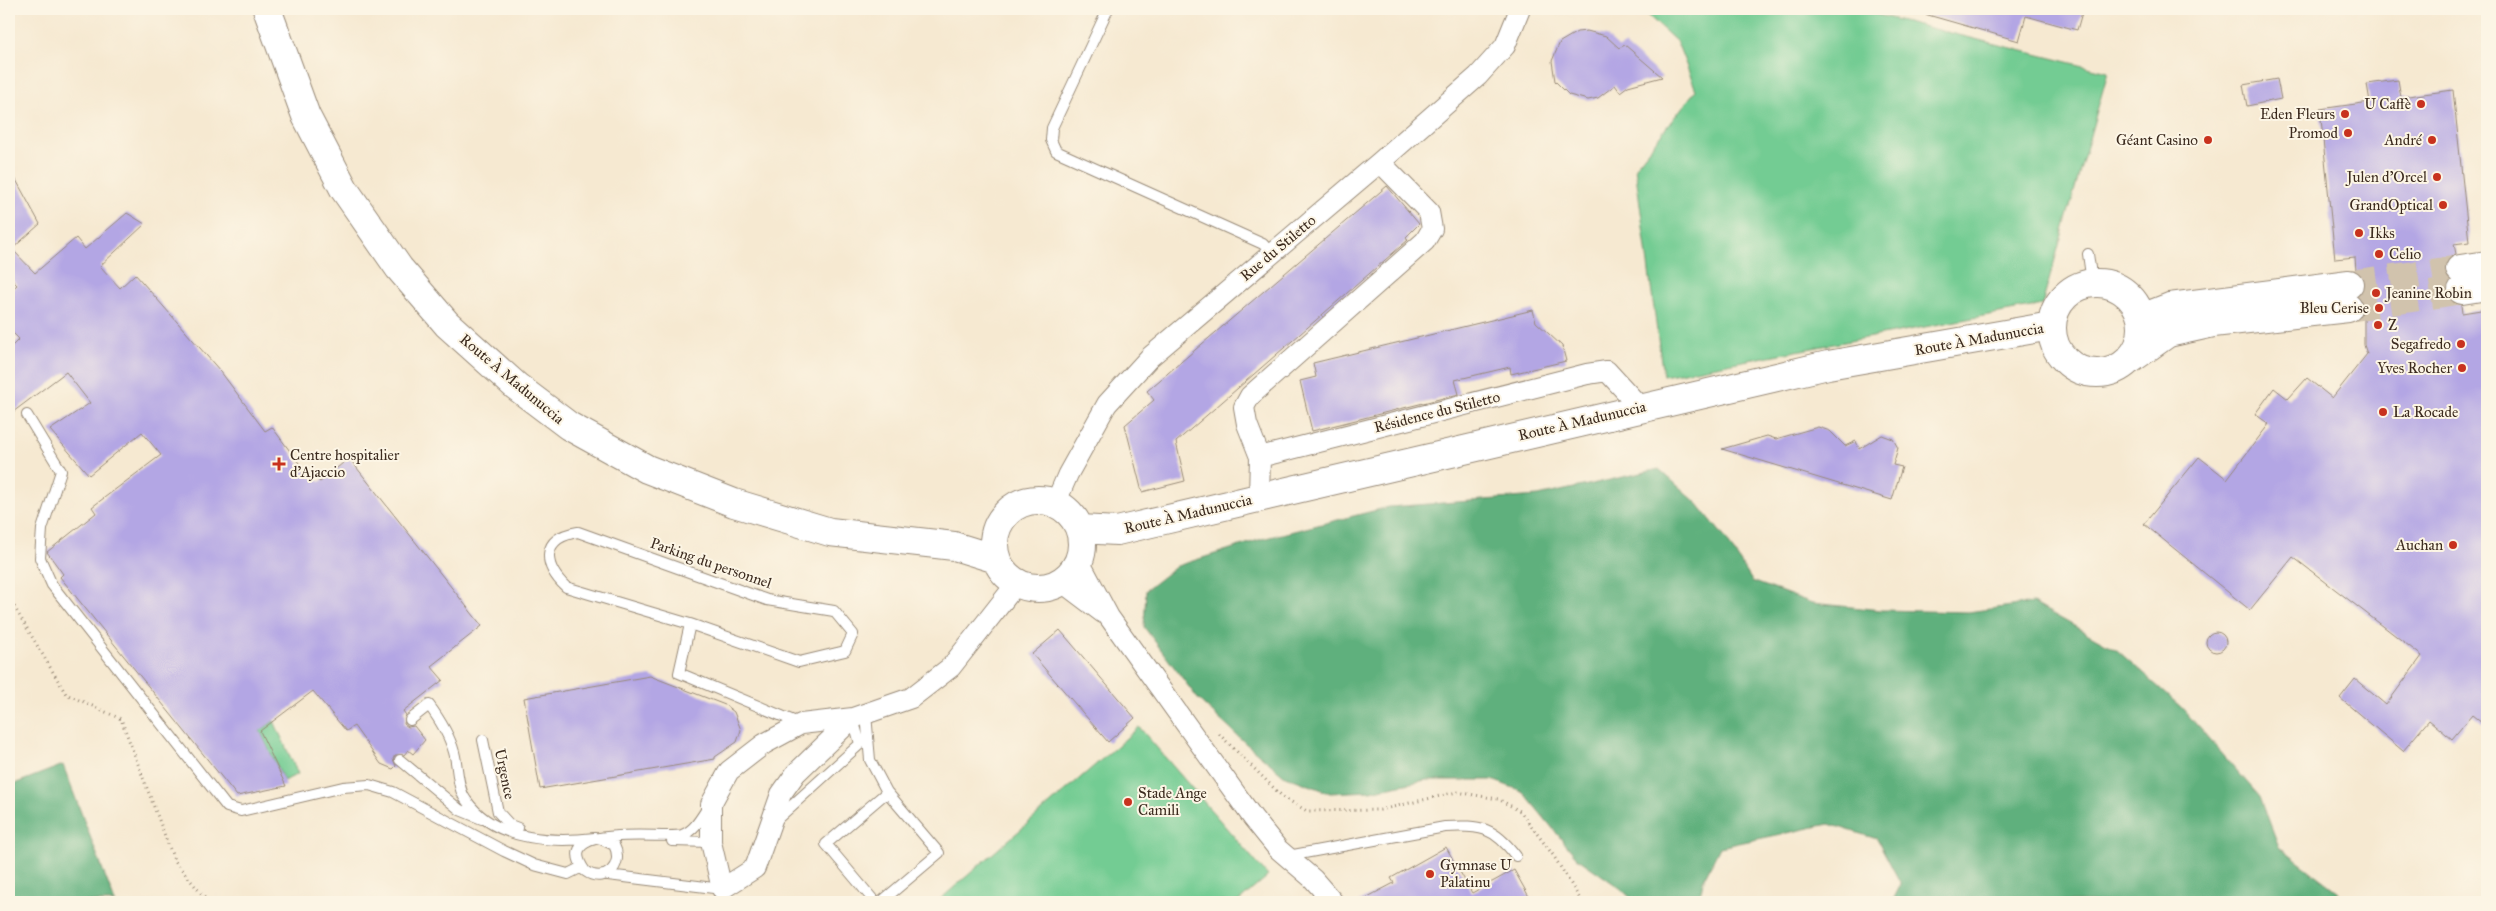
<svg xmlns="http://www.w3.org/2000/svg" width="2496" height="911" viewBox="0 0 2496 911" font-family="'IM FELL Great Primer',serif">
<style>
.green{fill:#73cc93;stroke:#577b58}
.forest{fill:#5eb07d;stroke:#4c6d4e}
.building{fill:#b3a6e4}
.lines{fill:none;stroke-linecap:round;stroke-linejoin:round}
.secondary-tunnel{stroke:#d1c3ad;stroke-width:28;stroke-dasharray:28 14;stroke-linecap:butt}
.service-casing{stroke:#988a78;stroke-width:12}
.minor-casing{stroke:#988a78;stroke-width:22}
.secondary-casing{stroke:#988a78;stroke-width:30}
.path{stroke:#988a78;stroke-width:3;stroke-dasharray:1 4;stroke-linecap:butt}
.service{stroke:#fff;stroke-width:10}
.minor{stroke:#fff;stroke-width:20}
.secondary{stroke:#fff;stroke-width:28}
.poi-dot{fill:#c8321e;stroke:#fcf5e5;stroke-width:2}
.labels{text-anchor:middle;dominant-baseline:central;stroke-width:4;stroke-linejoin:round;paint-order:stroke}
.poi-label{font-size:15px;fill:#3b2a1e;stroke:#fcf5e5;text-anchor:end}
.street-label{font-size:15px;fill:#3b2a1e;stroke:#fcf5e5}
</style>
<rect width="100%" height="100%" fill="#fcf5e5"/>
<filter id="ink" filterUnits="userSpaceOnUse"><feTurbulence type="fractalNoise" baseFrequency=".02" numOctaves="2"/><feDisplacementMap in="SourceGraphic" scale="10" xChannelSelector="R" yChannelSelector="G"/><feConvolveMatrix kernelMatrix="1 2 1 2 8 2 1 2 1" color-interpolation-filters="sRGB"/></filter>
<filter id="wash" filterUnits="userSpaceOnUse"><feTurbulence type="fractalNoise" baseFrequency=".0096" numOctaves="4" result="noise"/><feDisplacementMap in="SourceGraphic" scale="20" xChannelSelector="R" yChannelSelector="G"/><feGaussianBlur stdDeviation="1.12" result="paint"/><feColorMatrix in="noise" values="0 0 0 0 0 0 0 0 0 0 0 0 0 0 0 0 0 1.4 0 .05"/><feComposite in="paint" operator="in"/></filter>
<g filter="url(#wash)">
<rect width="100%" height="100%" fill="#f6e9d1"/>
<!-- green -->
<path class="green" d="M1641,9h213l254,63 -66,233 -379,71 -28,-209 61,-77 -19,-48z
M274,721l24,53 -14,7 -24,-50z
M1139,727l129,149 -30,26h-301z"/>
<!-- forest -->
<path class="forest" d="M1659,469l38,34 29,36 26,42 60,22 69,7 87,2 65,-9 84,47 65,58 78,89 19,50 59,45 -4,10h-442l9,-18 -24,-45 -48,-15 -109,23 -17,34 -4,21h-64l-15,-14 -43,-30 -55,-67 -30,-11h-66l-56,11 -40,2 -45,-17 -41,-34 -46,-43 -54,-72 2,-37 31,-24 85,-27 127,-32 149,-11z
M63,765l52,137h-106v-116z"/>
<g id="blocks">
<!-- building -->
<path class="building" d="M1921,9h162l-6,21 -51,-14 -7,25 -98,-28z
M1587,31l19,5 13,12 6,-3 37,32 -34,9 -8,6 -5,-7 -17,13 -10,2 -19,-5 -14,-14 -3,-20 8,-19 17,-10z
M2277,79l4,20 -34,7 -4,-21z
M2398,80l3,17 52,-7 16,152 -15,2 2,10 -10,9 -1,9 5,9 -3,12 3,7 11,5 1,8 25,-4v418l-15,-12 -20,24 -23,-19 -26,31 -63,-53 15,-19 31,26 36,-49 -129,-99 -43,53 -106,-86 55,-67 28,22 42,-55 -14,-10 19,-26 14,11 19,-21 25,20 35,-44 -3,-9v-38l-4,-12 4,-5v-8l-8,-11 -1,-14 -20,2 -15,-150 50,-7 -3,-18z
M9,167l31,57 -28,25 23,24 41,-35 9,11 42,-36 18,11 -45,42 20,22 15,-14 86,98 44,59 7,-4 38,51 3,-2 7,6 29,-24 133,168 -51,40 12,14 -40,31 3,4 -2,9 4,3 6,-1 11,14 -12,14 -5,-4 -4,5h-9l-2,4 3,7 -3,3 -12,-5 -27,-38 -8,5 -33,-40 -53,40 26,55 -49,10 -177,-219 3,-3 -16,-22 49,-39 -4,-6 69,-52 -19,-23 -53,43 -39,-45 40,-27 -24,-31 -57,43v-66l10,-10 -10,-10v-37l8,-7 -8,-8z
M1387,186l32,38 -13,13 2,3 -232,202 9,39 -43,11 -17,-67 29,-25 -7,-9z
M1533,310l3,12 26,24 4,15 -55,13 -1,-7 -55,13 4,14 -147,37 -12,-50 16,-4 -3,-14z
M1818,427l12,4 15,15 11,-5 3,8 23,-14 11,4 5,9 -5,17 9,2 -10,33 -170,-51 45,-13 9,3z
M1060,630l75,88 -27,24 -76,-88z
M2206 642a10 10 0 1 1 20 0a10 10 0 1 1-20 0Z
M650,676l75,29 9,7 7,18 -4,12 -22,15v2l-175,30 -16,-91z
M1446,847l26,46 42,-23 18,32h-174l36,-19 -3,-5z"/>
</g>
</g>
<g filter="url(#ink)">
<use href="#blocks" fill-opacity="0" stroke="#988a78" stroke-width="1"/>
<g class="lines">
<!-- secondary-tunnel -->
<path class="secondary-tunnel" d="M2349,284l111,-15
M2348,308l114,-18"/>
<!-- service casing -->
<g class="service-casing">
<path id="service" d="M1108,9l-56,119 -1,12 5,11 207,93 9,10
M1246,9h1
M2088,254l4,28
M27,415l34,56 -19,58 -2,29 12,27 175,222 14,4 102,-24 26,-2 24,7 111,59 30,14 34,9 14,-7
M690,624l-124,-37c-23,-22 -26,-49 12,-55l189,68 67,11 19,23 -8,17 -46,11 -109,-38 -11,49 122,51
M866,714l4,46 17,32 52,61 -58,49
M410,720l19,-15c11,15 20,29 25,47 4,14 3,36 12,48 28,40 84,43 129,38
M483,740l15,72 12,13 8,3
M400,760l60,50 22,9
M776,820l84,-76 -7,-26
M599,838l15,7c11,21 -10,40 -29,26 -36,-50 80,-31 97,-36 12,-4 19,-17 26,-28
M672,841l39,1
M1288,856l157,-29c36,-2 49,0 71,29
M608,875l114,14
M875,902l-49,-58 61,-52"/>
</g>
<!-- minor casing -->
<g class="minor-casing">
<path id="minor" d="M1260,457l-13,-33 -3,-17 6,-11 175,-155 7,-12 -3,-17 -49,-50
M1259,498l1,-41 327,-83 20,-3 33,36
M1055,504l13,-30 39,-70 43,-47 230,-195 98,-86 27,-30 15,-37
M1079,561l30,56 144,201 25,31 35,30 20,23
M1062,582l41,31
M853,718l-57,55 -15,21 -26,74 -33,21 -11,-47v-38l18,-33 35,-27 37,-20 52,-6 58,-20 40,-31 66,-84"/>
</g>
<!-- secondary casing -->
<g class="secondary-casing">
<path id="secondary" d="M267,9l39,107 38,73 55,79 48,56 69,62 53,40 78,43 87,34 96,29 124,14 42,13
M2460,269l27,-4
M2052 328a45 45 0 1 1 90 0a45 45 0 1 1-90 0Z
M2462,290l25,-4
M2142,318l28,-11 179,-23
M2131,359l37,-26 45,-10 135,-15
M994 544a44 44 0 1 1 88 0a44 44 0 1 1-88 0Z
M1080,529l37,2 711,-166 223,-39"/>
</g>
<!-- path -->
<path class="path" d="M9,598l57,96 55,25 53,141 34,42
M1219,734l64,63 24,14 73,-1 77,-18 41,7 22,12 33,44 29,47"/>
<!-- service -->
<use href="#service" class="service"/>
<!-- minor -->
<use href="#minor" class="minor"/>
<!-- secondary -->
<use href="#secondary" class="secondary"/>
</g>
</g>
<!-- markers -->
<g class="poi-dot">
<circle cx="2421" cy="104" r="5"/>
<circle cx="2345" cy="114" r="5"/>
<circle cx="2348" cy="133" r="5"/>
<circle cx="2208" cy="140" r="5"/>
<circle cx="2432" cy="140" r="5"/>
<circle cx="2437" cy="177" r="5"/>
<circle cx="2443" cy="205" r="5"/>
<circle cx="2359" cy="233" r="5"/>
<circle cx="2379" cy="254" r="5"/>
<circle cx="2376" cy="293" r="5"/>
<circle cx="2379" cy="308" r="5"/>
<circle cx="2378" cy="325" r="5"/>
<circle cx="2461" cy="344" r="5"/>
<circle cx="2462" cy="368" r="5"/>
<circle cx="2383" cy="412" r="5"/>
<path d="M276.5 456.5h5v5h5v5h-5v5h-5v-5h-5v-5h5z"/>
<circle cx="2453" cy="545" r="5"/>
<circle cx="1128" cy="802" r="5"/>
<circle cx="1430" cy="874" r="5"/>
</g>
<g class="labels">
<!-- poi labels -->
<g class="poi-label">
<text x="2411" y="104">U Caffè</text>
<text x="2335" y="114">Eden Fleurs</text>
<text x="2338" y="133">Promod</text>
<text x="2198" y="140">Géant Casino</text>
<text x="2422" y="140">André</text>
<text x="2427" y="177">Julen d'Orcel</text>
<text x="2433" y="205">GrandOptical</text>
<text x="2369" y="233" text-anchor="start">Ikks</text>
<text x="2389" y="254" text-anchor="start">Celio</text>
<text x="2386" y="293" text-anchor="start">Jeanine Robin</text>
<text x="2369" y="308">Bleu Cerise</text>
<text x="2388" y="325" text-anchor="start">Z</text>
<text x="2451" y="344">Segafredo</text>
<text x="2452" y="368">Yves Rocher</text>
<text x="2393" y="412" text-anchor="start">La Rocade</text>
<text x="290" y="455" text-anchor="start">Centre hospitalier<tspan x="290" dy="17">d'Ajaccio</tspan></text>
<text x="2443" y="545">Auchan</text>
<text x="1138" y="793" text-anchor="start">Stade Ange<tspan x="1138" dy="17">Camili</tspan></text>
<text x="1440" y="865" text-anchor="start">Gymnase U<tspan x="1440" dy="17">Palatinu</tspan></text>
</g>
<!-- street labels -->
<g class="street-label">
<text transform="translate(1278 248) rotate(-40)">Rue du Stiletto</text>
<text transform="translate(1979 339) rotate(-10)">Route À Madunuccia</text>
<text transform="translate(512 379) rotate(40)">Route À Madunuccia</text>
<text transform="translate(1437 412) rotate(-14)">Résidence du Stiletto</text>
<text transform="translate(1582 421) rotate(-13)">Route À Madunuccia</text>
<text transform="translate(1188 514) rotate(-13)">Route À Madunuccia</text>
<text transform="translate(711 563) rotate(19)">Parking du personnel</text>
<text transform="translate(505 774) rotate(78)">Urgence</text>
</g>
</g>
<!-- margin -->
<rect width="2496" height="911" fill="none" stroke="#fcf5e5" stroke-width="30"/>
</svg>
